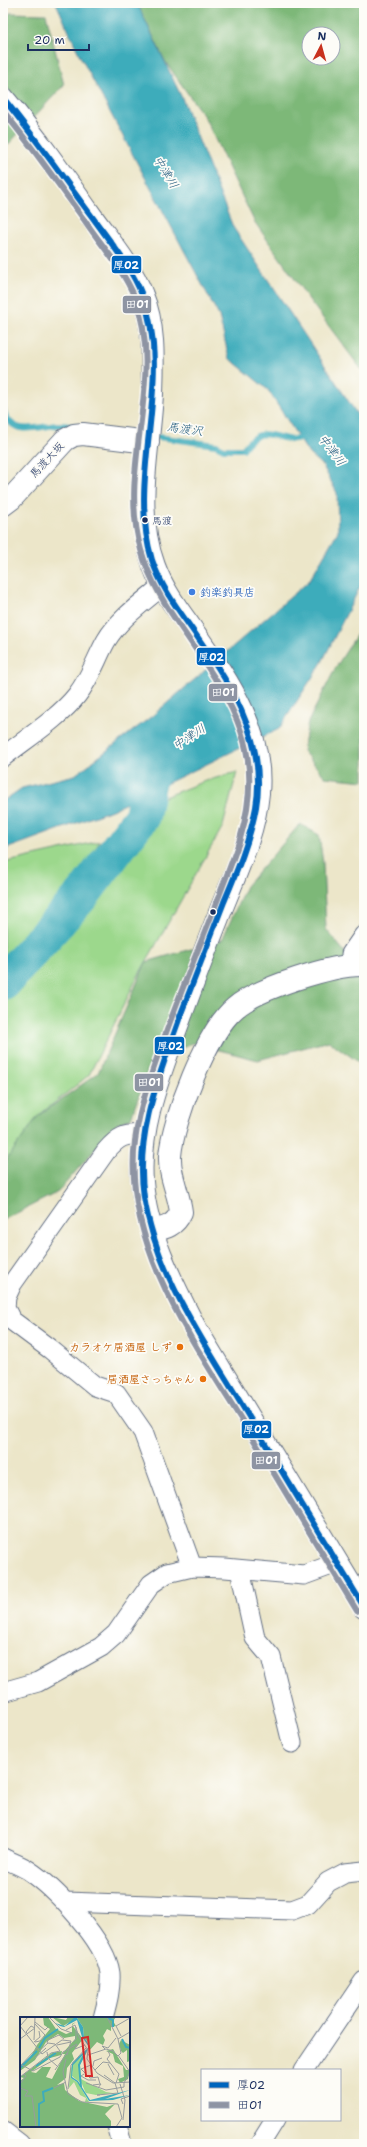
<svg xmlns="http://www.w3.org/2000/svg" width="367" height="2147" viewBox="0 0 367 2147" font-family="'Shantell Sans','Klee One',sans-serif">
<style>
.green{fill:#9cd88c;stroke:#5c8475}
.forest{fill:#7db878;stroke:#4c746b;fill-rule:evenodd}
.water{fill:#3eacbb;stroke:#2c6e8c}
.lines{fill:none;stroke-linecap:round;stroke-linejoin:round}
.stream{stroke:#3eacbb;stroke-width:6}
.river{stroke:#3eacbb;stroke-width:36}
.street-casing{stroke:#646f83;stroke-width:21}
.secondary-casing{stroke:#646f83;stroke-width:24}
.primary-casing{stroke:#646f83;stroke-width:24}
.street{stroke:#fff;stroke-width:19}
.secondary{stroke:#fff;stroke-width:22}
.primary{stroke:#fff;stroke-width:22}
.bus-1-casing{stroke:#fdfcf7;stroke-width:9}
.bus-2-casing{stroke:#fdfcf7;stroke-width:9}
.bus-1{stroke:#0065bd;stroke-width:6}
.bus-2{stroke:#8e94a3;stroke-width:6}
.bus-dot{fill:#1b2f5e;stroke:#fdfcf7;stroke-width:1.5}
.shop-dot{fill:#3f7fe0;stroke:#fdfcf7;stroke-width:1.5}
.food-dot{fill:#e8710a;stroke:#fdfcf7;stroke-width:1.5}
.labels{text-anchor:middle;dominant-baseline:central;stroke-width:3.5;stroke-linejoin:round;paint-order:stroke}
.bus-label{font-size:10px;fill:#1b2f5e;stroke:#fdfcf7;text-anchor:start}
.street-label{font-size:11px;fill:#1b2f5e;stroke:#fdfcf7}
.shop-label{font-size:11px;font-weight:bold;fill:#366cbe;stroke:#fdfcf7;text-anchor:start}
.food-label{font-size:11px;font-weight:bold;fill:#c56008;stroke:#fdfcf7;text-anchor:end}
.water-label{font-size:12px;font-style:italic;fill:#296183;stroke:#fdfcf7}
.inset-river{fill:none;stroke:#3eacbb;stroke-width:2}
.inset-road{fill:none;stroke:#989d9e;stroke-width:1}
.view{fill:#d62828;fill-opacity:0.15;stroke:#d62828;stroke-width:2}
.inset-edge{fill:none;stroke:#1b2f5e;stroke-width:2}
.line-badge{stroke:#fdfcf7;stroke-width:1.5}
.badge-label{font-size:11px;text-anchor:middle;font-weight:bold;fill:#fff}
</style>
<rect width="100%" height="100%" fill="#fdfcf7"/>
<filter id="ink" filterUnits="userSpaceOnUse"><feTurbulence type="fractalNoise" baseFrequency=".025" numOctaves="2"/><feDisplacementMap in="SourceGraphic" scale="8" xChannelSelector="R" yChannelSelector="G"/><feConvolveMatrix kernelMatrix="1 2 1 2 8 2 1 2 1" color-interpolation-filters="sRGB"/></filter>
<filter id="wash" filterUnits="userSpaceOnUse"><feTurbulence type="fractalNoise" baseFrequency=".012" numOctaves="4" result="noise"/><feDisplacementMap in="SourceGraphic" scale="16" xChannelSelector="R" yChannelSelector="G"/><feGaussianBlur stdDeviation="0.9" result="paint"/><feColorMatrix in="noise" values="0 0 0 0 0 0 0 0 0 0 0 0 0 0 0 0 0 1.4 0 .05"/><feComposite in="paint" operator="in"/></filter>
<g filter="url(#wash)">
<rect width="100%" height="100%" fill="#ece6c9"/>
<!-- green -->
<path class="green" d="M237,772l-14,54 -86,152 -48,97 -51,41 -35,49v-168l76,-87 83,-112 40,-16z
M100,841l-34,57 -43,49 -20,20v-104z"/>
<!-- forest -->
<path class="forest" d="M137,3h227v370l-54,-72 -56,-80 -49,-103 -40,-57zM309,34h24v24h-24z
M10,13l36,1 18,71 -61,65v-131z
M364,623v158l-39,-4 -22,-26 5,-29 28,-55z
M300,824l19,11 4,28 3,66 38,47v90l-35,-25 -71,19 -66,-17 -41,18 -20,57 -14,6 -59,68 -55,28v-55l35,-49 60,-43 48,-111 76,-22 24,-54z"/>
<!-- water -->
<path class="water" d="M56,3h81l45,95 51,129 126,190 5,11v151l-43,85 -42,65 -167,81 -109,40v-49l19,-13 53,-13 77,-59 157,-135 29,-50 -1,-38 -14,-27 -14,-12 -41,-64 -39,-32 -10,-42 -139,-260z"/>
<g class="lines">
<!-- stream -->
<path class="stream" d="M3,409c9,30 34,17 56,16 5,0 11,1 16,2
M151,436l65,9 8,4h19c23,-33 38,2 63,-14"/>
<!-- river -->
<path class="river" d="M3,983l80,-89 59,-78 10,-54"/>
</g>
</g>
<g filter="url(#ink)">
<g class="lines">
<!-- street casing -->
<g class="street-casing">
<path id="street" d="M3,757c23,-18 57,-40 74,-62 14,-18 19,-36 29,-54 13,-22 37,-39 56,-55
M352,965l-1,-11 13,-19
M144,1135c-19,-2 -26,2 -38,16l-94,133 -6,13 -1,11 6,12 39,29 45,37 21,7 27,39 49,135
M240,1570l15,68 16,19 21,86
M3,1692l35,-10 63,-35 15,-13 35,-50 16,-11 25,-6 33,1 79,7 33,-12
M3,1858c8,4 17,7 25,12 26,17 78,71 82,103 1,16 -3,30 -7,45
M66,1902l226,8 16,-6 20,-22 17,-9 19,-2
M304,2070l60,-89
M117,2126l5,18
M3,2131l17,13
M260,2144l15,-24"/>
</g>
<!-- secondary casing -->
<g class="secondary-casing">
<path id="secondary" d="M3,505l8,-6 54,-59 9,-5 9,-1 65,8
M152,1231c13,-3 23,-5 29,-19 -2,-19 -12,-36 -11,-56 3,-37 37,-125 65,-148 23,-20 99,-44 129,-43"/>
</g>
<!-- primary casing -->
<g class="primary-casing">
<path id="primary" d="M3,98c32,38 60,78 88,118 18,25 40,50 51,79 13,31 11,66 10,99 -3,57 -19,116 2,172 8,22 21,40 34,58 35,51 76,103 70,169 -4,44 -25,85 -41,127 -14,35 -27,71 -40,106 -18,50 -39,101 -35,156 4,51 29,99 52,144l170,281"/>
</g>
<!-- street -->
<use href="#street" class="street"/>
<!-- secondary -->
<use href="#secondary" class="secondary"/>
<!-- primary -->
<use href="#primary" class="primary"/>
<!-- bus-1 casing -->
<g class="bus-1-casing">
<path id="bus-1" d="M3,98c32,39 60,80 90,120 18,25 38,49 49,77 33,85 -16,179 10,265 8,24 22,44 37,65 38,54 79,113 67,182 -6,33 -19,64 -32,95 -14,36 -28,73 -42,109 -21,60 -48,122 -38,186 12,77 60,145 99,210 40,67 81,133 121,200"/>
</g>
<!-- bus-2 casing -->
<g class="bus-2-casing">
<path id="bus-2" d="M3,111c29,35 55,73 82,110 17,25 38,48 50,77 31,81 -18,170 6,252 9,32 26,58 45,85 48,70 80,116 54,204 -22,64 -50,127 -73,191 -13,36 -27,72 -32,111 -13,105 62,206 114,291 36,60 72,120 108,179"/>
</g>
<!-- bus-1 -->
<use href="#bus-1" class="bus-1"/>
<!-- bus-2 -->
<use href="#bus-2" class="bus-2"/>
</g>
</g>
<!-- markers -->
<g class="bus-dot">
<circle cx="145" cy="520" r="3.5"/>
<circle cx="213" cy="912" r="3.5"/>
</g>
<circle class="shop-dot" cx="192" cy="592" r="4"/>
<g class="food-dot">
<circle cx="180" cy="1347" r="4"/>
<circle cx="203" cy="1379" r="4"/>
</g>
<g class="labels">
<!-- bus labels -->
<g class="bus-label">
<text x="152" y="520">馬渡</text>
</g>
<!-- street labels -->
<g class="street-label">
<text transform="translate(47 460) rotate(-47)">馬渡大坂</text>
</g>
<!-- shop labels -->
<g class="shop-label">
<text x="200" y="592">釣楽釣具店</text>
</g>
<!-- food labels -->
<g class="food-label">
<text x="172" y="1347">カラオケ居酒屋 しず</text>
<text x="195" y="1379">居酒屋さっちゃん</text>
</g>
<!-- water labels -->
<g class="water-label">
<text transform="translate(166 172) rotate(59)">中津川</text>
<text transform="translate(185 429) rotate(8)">馬渡沢</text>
<text transform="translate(332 450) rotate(53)">中津川</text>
<text transform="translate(189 737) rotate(-33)">中津川</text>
</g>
</g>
<!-- overview -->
<g transform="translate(20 2017)">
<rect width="110" height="110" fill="#ece6c9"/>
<path d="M67,35l-7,12 1,15 25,13 7,1 -17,2 -10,-2 1,3 -5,-12 -10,-8 1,-12zM54,43l-3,18 7,5 11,19h-4l1,-4 -6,-3 -6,-13 -5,6 1,-17z" fill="#9cd88c"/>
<path d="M23,0h5l8,12 10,5 6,-2v-8l4,-2 -4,3 11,14 -11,14 2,6 -7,9 -1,10 -9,7 7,-2 1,7 14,11 28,6 8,-3 -10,10 6,7v6h-91v-46l4,-3 -4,-1 32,-24 10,-2 -1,4 -11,3 -19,14 5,1 6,-6h9l-5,10 6,2 13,-25h-3l13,-15v-3l-11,2 -6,-4 -12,8 -11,18 -15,11v-5l10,-8 7,-13 13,-16 -6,-4zM32,0l14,3 2,-3h48l-3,4 3,5 -5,1v4l-4,-2 -4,7 2,4 -2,5 -6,-3 -8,9 1,-6 -6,-8 -1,-10 -6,-9 -14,8zM101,23l9,5v16l-3,1v-12l-4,3 -2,-2 -2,-7zM93,32l13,21h4l-2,9 -8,4 -2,-4 6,-2 -1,-11 -8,-4 -2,-8 -7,-3z" fill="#7db878"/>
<path d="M54,1h3l6,9 1,10 6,9 -2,4 -15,15 -1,12 6,4 12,19 40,-10 -25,9 25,-4 -17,5 -24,1 -12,-19 -6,-4 1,-15 17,-16 -7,-10 -5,-17 -13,7 -4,-1 -5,-3 10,3z" fill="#3eacbb"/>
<path class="inset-river" d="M88,1l5,2v7M102,22l4,8 4,1M19,31l6,-10 13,-9M16,49l20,-13M0,51l17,-17M61,70l-2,-22 7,-14M19,110v-23l5,-3 -1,-9 10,-4"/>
<path class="inset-road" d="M29,0l12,12 11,4M87,0l11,22M15,5l10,8 3,-3M0,9l8,-9M0,9l22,28 20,-14 9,1 -4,14M46,13l9,-5 4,12M7,16l-1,-1 5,-6 4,2M101,19l-5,-10 14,-8M59,20l9,13 -1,9 10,14 16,10 17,-1M0,22l15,-11M14,23l1,-23M14,25l6,-5 -1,-6M15,25l5,-1 5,-6 -10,-11M53,25l3,-3v-12M27,26l1,-3 11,-5 5,4M37,28l14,-3M85,32l-3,-3 6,2 8,-10M88,34l2,4 -3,4 12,15 -3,9M27,35l1,6 9,8M68,38l18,-6 7,2 5,5 3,-3 -3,-14 12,-7M98,38l12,17M15,41l11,-10M46,42l-3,13 5,22 14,8 36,2 4,14 -6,9M0,47l13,7 27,-14 3,-5 14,-8 -2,5 10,-4M88,47l6,11M1,48l16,-17M73,49l1,-5 8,-3M35,53l12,-17M75,53l8,-8 7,1M64,57l-3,2 7,4h8M0,60l31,-24 9,-2 -5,-7 -7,-1 -9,8M70,61l-9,-9 10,-4M70,61l8,-1 2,7M66,66l20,7 18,-3v-4M104,66l6,-11M0,67l6,-8 -2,-2M100,67l5,16 -2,20M73,68l8,-1 -3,4M0,71l8,3 -3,5h7l4,31M34,71l12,-6M48,72l3,-24 15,-17M80,78h-3l21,-2 -3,-10 -11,-8M103,87l-2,-5 9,-3"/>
<path class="view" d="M68,20l4,39h-6l-4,-38z"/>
<rect width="110" height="110" class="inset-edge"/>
</g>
<g class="line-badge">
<rect x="111" y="255" width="31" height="19" rx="4" fill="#0065bd"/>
<rect x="122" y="295" width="30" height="19" rx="4" fill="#8e94a3"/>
<rect x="196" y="647" width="30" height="19" rx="4" fill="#0065bd"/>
<rect x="208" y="683" width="30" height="19" rx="4" fill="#8e94a3"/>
<rect x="154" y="1036" width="31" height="19" rx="4" fill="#0065bd"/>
<rect x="134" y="1073" width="30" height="19" rx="4" fill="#8e94a3"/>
<rect x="241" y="1420" width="31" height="19" rx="4" fill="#0065bd"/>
<rect x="251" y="1451" width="30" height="19" rx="4" fill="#8e94a3"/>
</g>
<g class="badge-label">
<text x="126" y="269">厚02</text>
<text x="137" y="308">田01</text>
<text x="211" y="661">厚02</text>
<text x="223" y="696">田01</text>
<text x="170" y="1050">厚02</text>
<text x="149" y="1086">田01</text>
<text x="256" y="1433">厚02</text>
<text x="266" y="1464">田01</text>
</g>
<!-- margin -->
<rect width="367" height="2147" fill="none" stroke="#fdfcf7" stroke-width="16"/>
<!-- legend -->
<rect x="201" y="2069" width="140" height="52" fill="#fdfcf7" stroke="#a3aaba"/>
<rect x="209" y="2082" width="20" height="6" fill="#0065bd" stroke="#a3aaba"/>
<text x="237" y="2089" font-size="12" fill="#1b2f5e">厚02</text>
<rect x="209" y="2102" width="20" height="6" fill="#8e94a3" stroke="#a3aaba"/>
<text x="237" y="2109" font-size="12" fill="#1b2f5e">田01</text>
<!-- north arrow -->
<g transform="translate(321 46) rotate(6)"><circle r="19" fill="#fdfcf7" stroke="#a3aaba"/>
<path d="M0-3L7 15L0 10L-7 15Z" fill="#c8321e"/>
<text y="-6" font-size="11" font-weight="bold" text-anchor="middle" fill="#1b2f5e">N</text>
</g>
<!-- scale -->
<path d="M28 44v6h61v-6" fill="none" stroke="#1b2f5e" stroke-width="2"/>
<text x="34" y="44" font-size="12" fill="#1b2f5e" stroke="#fdfcf7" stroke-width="3" paint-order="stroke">20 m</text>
</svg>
